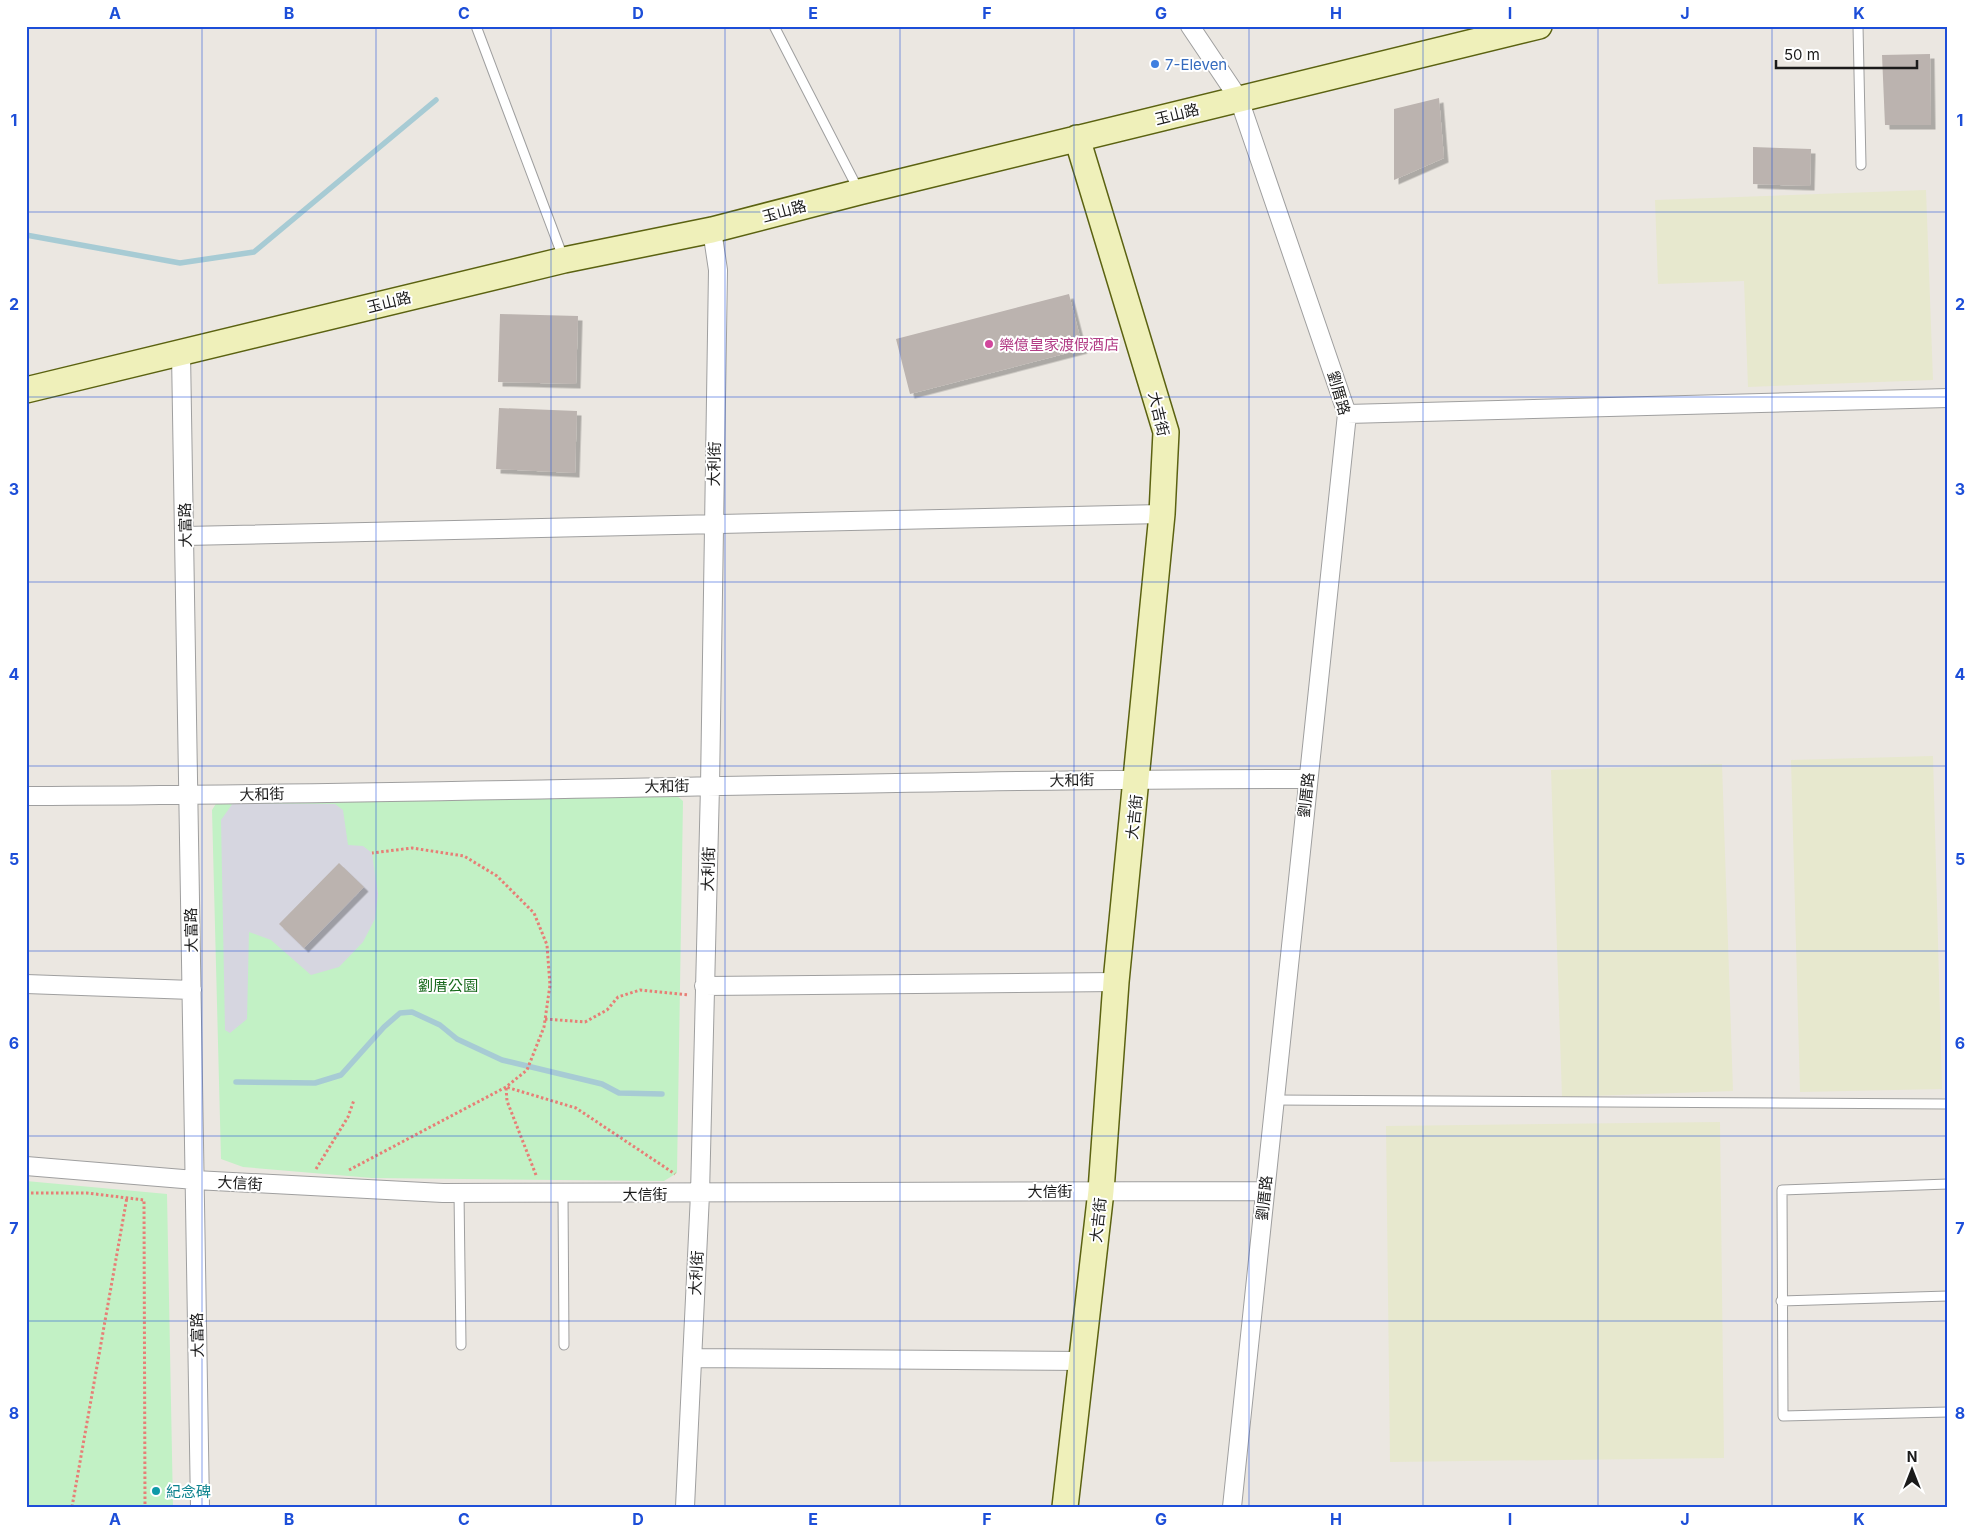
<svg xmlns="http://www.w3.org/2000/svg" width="1974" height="1533" viewBox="0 0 1974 1533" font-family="Inter,'Noto Sans TC',sans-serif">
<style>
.farmland{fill:#e7e8ce}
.park{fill:#c2f1c5}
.plaza{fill:#d6d6e0}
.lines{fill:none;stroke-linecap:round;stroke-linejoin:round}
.stream{stroke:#a7cbd4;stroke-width:5.5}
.building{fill:#bbb3af;filter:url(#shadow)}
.lane-casing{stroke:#9f9f9f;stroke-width:11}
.street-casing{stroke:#9f9f9f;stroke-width:20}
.secondary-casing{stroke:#5b6211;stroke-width:28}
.path{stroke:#e77e76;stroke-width:3;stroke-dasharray:2.5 2.5;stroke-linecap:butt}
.lane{stroke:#fff;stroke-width:9}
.street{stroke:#fff;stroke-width:18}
.secondary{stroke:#eff0ba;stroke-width:25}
.grid{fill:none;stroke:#1d4ed8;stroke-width:1;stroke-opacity:0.55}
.shop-dot{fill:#3f7fe0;stroke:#fff;stroke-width:2}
.hotel-dot{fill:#d1479c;stroke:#fff;stroke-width:2}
.culture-dot{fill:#0f9aa8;stroke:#fff;stroke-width:2}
.labels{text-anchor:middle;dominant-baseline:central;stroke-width:4;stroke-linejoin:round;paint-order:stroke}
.shop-label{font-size:15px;fill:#366cbe;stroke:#fff;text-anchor:start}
.street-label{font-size:15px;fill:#1b1b1b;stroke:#fff}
.hotel-label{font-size:15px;fill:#b23c85;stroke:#fff;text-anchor:start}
.park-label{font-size:15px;fill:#18691c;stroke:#fff}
.culture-label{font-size:15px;fill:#0d838f;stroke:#fff;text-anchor:start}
.neatline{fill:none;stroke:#1d4ed8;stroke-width:2}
.grid-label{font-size:16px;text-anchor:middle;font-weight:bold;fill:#1d4ed8}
</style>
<defs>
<filter id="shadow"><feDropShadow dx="4.5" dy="4.5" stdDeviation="0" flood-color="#0004"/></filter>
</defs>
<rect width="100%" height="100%" fill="#ebe7e1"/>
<!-- farmland -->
<path class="farmland" d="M1926,190l7,190 -185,7 -4,-106 -86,3 -3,-84z
M1945,503h3v97z
M1933,756l9,333 -142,3 -9,-332z
M1722,764l11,327 -171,6 -11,-327z
M1720,1122l4,336 -334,4 -4,-336z"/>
<!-- park -->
<path class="park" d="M669,789l14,12 -6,372 -13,8 -292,-3 -129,-11 -22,-8 -9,-349 10,-16z
M26,1181l141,13 6,313h-147z"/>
<!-- plaza -->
<path class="plaza" d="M233,803l102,1 8,6 5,35 15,1 9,7 6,41 -3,25 -12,23 -24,25 -28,8 -40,-35 -22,-8 -2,87 -17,14 -5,-3 -4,-210z"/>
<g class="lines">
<!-- stream -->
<path class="stream" d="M26,235l154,28 74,-11 182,-152
M236,1082l79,1 26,-8 43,-48 16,-14 12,-1 28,13 17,14 45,21 100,24 17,9 43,1"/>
</g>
<!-- building -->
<path class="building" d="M1930,54l1,71h-46l-3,-70z
M1439,98l5,60 -50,22v-71z
M1753,147l58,2 -1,37 -57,-2z
M1069,294l14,55 -173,45 -14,-55z
M500,314l78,2 -2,68 -78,-2z
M499,408l78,3 -2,62 -79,-4z
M339,863l25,24 -60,61 -25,-24z"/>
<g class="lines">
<!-- lane casing -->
<g class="lane-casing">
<path id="lane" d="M476,26l87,231
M774,26l85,165
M1858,26l3,139
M1274,1100l674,4
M1948,1184l-166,6 1,226 165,-4
M459,1193l2,152
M563,1194l1,151
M1781,1301l167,-5"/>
</g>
<!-- street casing -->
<g class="street-casing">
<path id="street" d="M1190,26l49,73 108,315 -115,1093
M181,353l19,1154
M1347,414l601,-16
M185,536l977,-22
M26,796c427,-1 854,-17 1281,-17
M26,984l166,6
M704,986l412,-4
M26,1166l169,14 248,13 822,-2
M692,1358l391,3
M685,1507l15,-313 10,-408 8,-516 -6,-40"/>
</g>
<!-- secondary casing -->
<g class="secondary-casing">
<path id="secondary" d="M26,390l538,-130 148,-30 147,-38 680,-166
M1065,1507l36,-316 15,-209 46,-468 4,-82 -89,-294"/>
</g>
<!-- path -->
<path class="path" d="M545,1019l40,3 22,-12 11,-13 22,-7 49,5
M316,1169l32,-52 6,-17
M349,1170l157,-83 21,-17 17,-43 6,-42 -3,-40 -13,-32 -37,-37 -33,-20 -52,-8 -40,5
M536,1175l-29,-74 -1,-14 70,21 99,66
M26,1193h61l57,7 1,307
M72,1507l55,-310"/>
<!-- lane -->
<use href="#lane" class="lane"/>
<!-- street -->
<use href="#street" class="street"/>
<!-- secondary -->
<use href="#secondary" class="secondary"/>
</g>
<!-- grid -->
<path class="grid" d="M202,26v1481M376,26v1481M551,26v1481M725,26v1481M900,26v1481M1074,26v1481M1249,26v1481M1423,26v1481M1598,26v1481M1772,26v1481M26,212h1922M26,397h1922M26,582h1922M26,766h1922M26,951h1922M26,1136h1922M26,1321h1922"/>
<!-- markers -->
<circle class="shop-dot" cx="1155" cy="64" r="5"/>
<circle class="hotel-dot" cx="989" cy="344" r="5"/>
<circle class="culture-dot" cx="156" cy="1491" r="5"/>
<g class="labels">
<!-- shop labels -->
<g class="shop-label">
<text x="1165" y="64">7-Eleven</text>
</g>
<!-- street labels -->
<g class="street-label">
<text transform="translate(1177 114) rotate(-14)">玉山路</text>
<text transform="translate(784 211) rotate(-15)">玉山路</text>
<text transform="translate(389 302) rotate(-14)">玉山路</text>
<text transform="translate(1339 393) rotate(74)">劉厝路</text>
<text transform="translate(1159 414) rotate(77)">大吉街</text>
<text transform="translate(714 464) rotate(-89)">大利街</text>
<text transform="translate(185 525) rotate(-91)">大富路</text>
<text transform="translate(1072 780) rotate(-1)">大和街</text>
<text transform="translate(667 786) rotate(-1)">大和街</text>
<text transform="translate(262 794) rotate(-1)">大和街</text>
<text transform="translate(1306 795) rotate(-84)">劉厝路</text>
<text transform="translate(1134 817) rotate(-84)">大吉街</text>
<text transform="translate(708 869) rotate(-88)">大利街</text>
<text transform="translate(191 930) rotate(-91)">大富路</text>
<text transform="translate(240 1183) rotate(3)">大信街</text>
<text x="1050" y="1191">大信街</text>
<text x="645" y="1194">大信街</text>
<text transform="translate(1264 1198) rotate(-84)">劉厝路</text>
<text transform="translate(1098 1220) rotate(-84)">大吉街</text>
<text transform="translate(696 1273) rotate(-87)">大利街</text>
<text transform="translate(197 1335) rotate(-91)">大富路</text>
</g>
<!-- hotel labels -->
<g class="hotel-label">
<text x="999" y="344">樂億皇家渡假酒店</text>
</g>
<!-- park labels -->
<g class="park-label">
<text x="448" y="985">劉厝公園</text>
</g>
<!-- culture labels -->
<g class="culture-label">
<text x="166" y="1491">紀念碑</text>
</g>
</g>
<!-- border -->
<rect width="1974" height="1533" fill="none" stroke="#ffffff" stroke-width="55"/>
<!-- north arrow -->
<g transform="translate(1912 1470)" stroke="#ffffff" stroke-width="4" paint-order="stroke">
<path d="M0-4L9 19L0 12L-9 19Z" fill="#1b1b1b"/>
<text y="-8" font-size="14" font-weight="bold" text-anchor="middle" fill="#1b1b1b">N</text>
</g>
<!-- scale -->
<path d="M1776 60v8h141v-8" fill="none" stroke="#1b1b1b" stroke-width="2.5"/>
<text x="1784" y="60" font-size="15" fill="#1b1b1b" stroke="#ffffff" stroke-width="4" paint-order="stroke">50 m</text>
<rect x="28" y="28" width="1918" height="1478" class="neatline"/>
<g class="grid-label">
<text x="115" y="19">A</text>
<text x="289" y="19">B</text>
<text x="464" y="19">C</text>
<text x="638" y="19">D</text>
<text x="813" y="19">E</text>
<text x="987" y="19">F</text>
<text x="1161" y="19">G</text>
<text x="1336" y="19">H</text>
<text x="1510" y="19">I</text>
<text x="1685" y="19">J</text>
<text x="1859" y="19">K</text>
<text x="14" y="126">1</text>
<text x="1960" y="126">1</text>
<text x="14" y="310">2</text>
<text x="1960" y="310">2</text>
<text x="14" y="495">3</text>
<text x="1960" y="495">3</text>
<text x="14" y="680">4</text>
<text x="1960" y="680">4</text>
<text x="14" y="865">5</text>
<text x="1960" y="865">5</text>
<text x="14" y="1049">6</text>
<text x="1960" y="1049">6</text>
<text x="14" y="1234">7</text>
<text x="1960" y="1234">7</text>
<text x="14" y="1419">8</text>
<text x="1960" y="1419">8</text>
<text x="115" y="1525">A</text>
<text x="289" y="1525">B</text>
<text x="464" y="1525">C</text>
<text x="638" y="1525">D</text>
<text x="813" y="1525">E</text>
<text x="987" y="1525">F</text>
<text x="1161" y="1525">G</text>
<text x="1336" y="1525">H</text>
<text x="1510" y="1525">I</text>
<text x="1685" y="1525">J</text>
<text x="1859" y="1525">K</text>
</g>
</svg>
